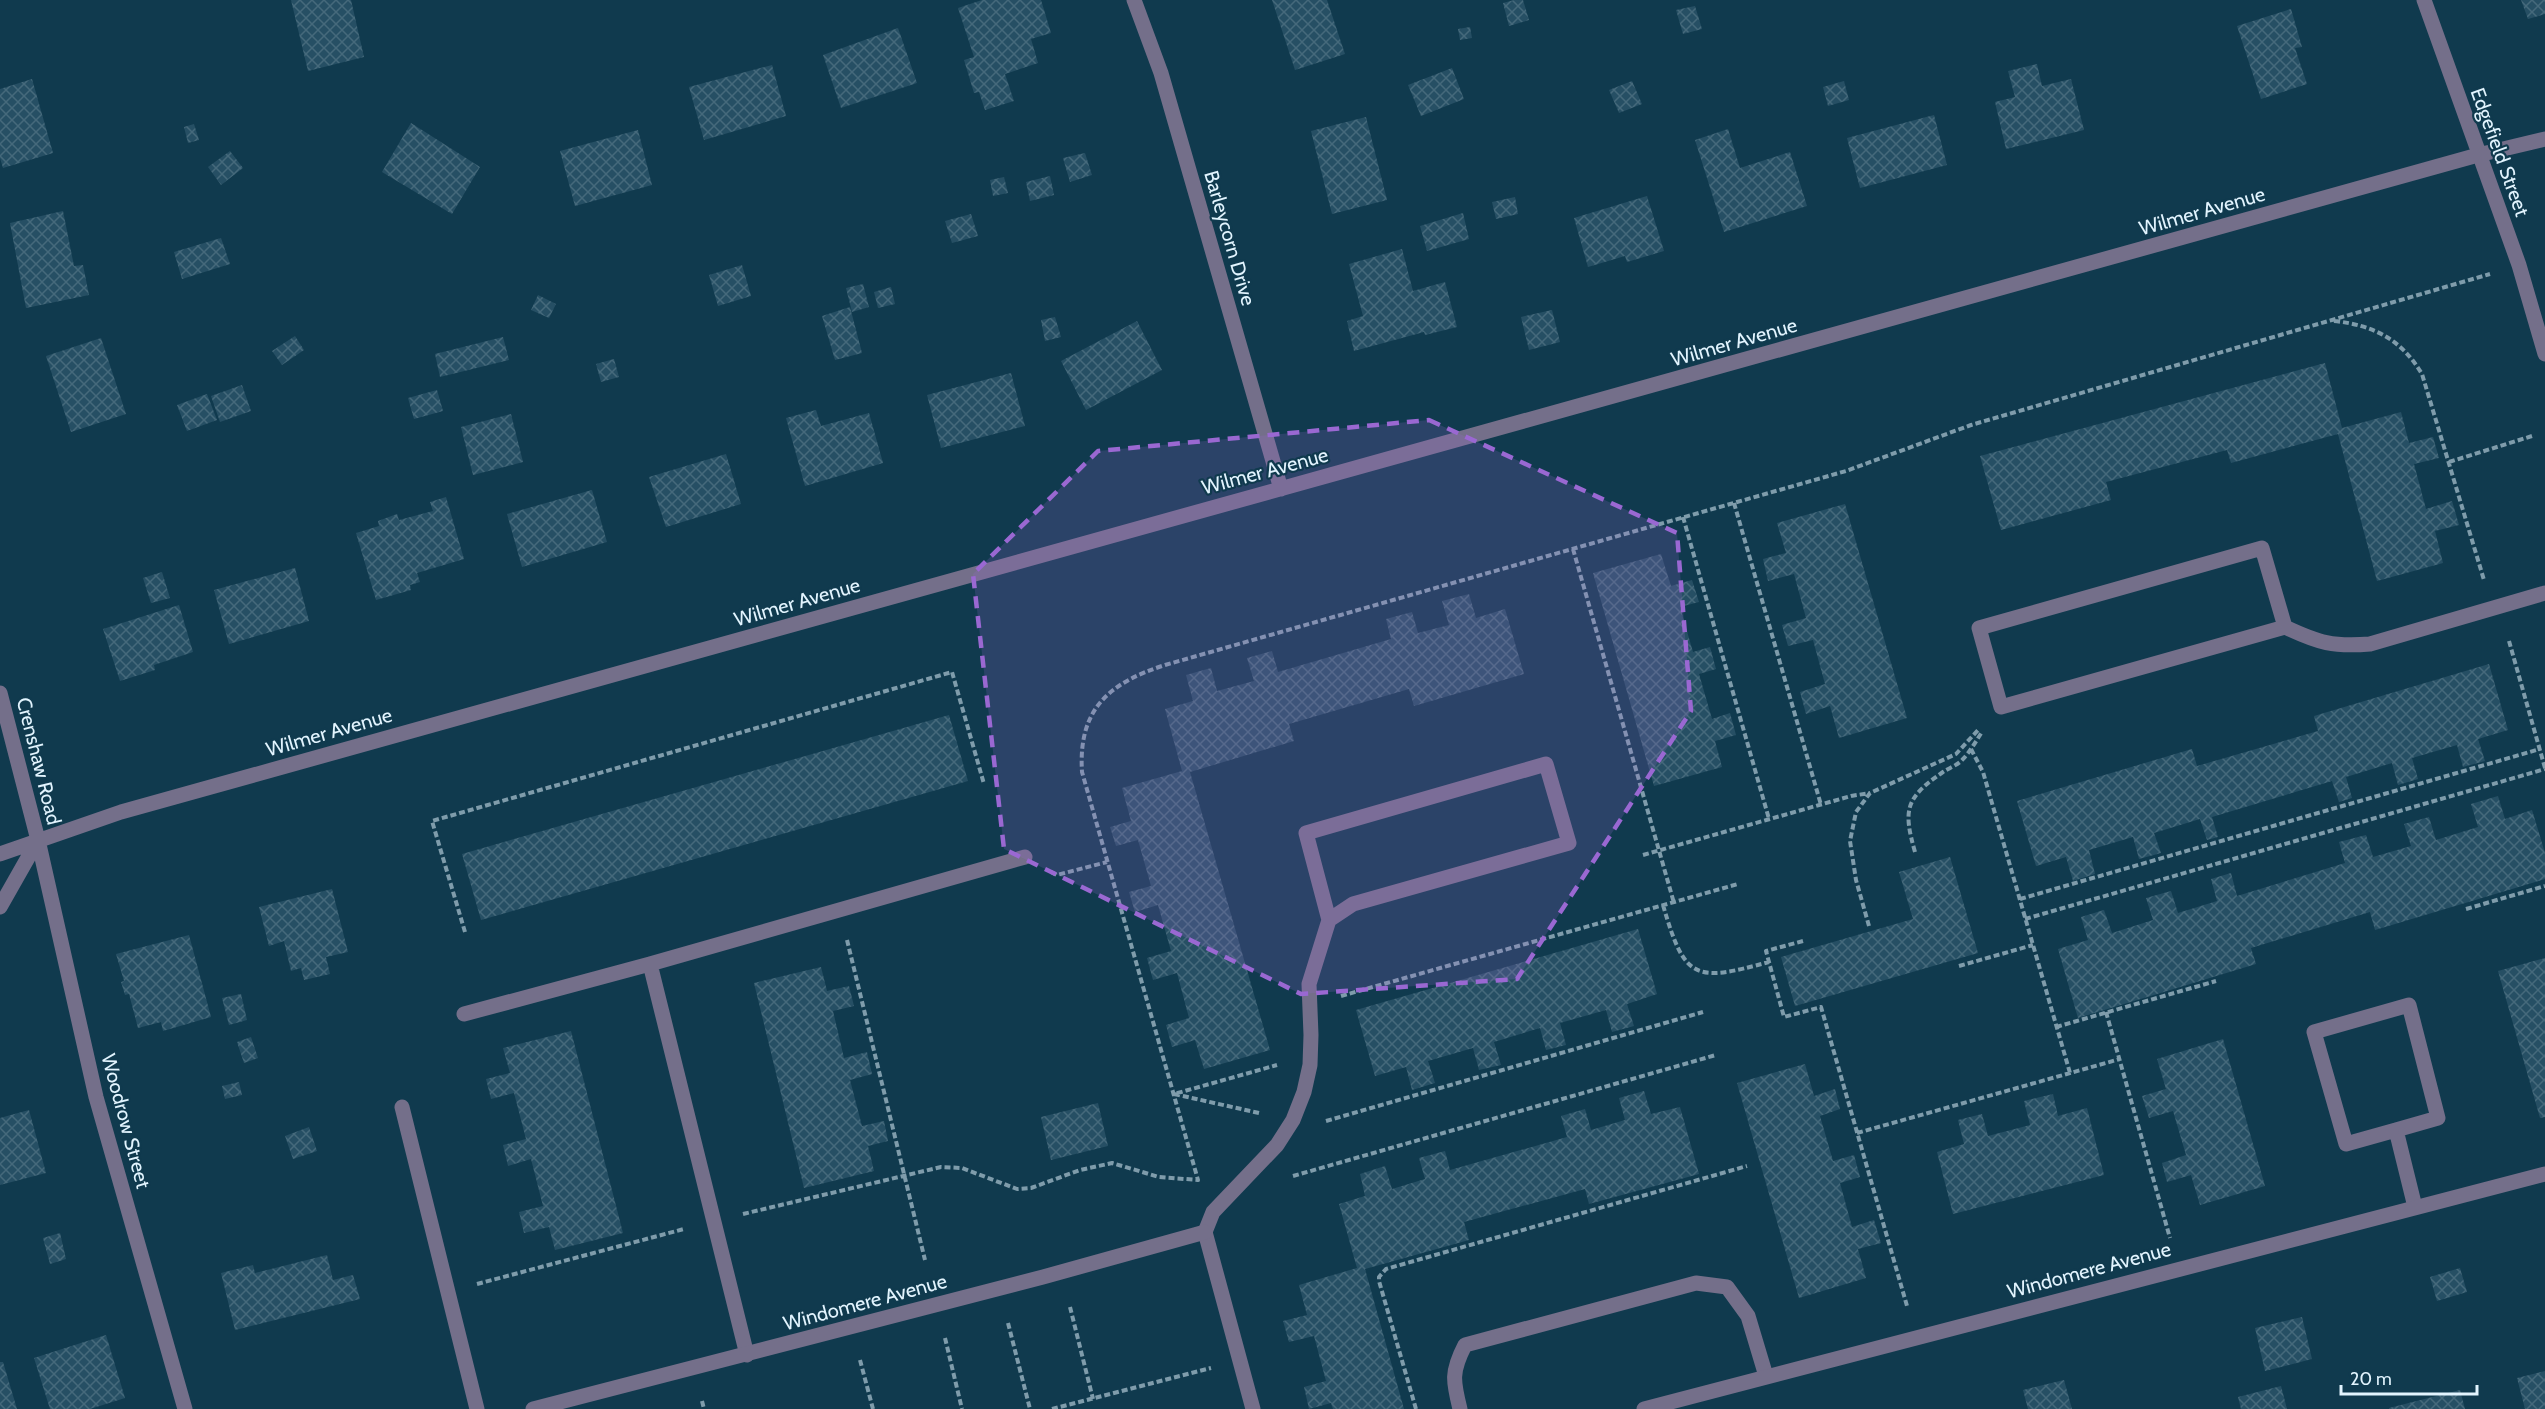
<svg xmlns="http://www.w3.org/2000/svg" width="2545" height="1409" viewBox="0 0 2545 1409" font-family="Cabin,sans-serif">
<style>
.building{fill:url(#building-cross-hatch)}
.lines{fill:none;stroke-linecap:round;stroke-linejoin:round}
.path{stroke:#7f9cab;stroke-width:4;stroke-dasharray:6 3;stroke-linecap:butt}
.service{stroke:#746f8a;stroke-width:15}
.minor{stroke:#746f8a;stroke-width:15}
.marked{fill:#9a68d2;fill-opacity:0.2;stroke:#9a68d2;stroke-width:4.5;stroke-dasharray:12 8;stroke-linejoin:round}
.labels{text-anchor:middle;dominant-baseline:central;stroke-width:4.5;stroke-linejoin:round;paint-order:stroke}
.street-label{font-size:20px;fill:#e2f4fe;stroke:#103a4e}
</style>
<defs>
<pattern id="building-cross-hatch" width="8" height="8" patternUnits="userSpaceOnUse" patternTransform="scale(1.5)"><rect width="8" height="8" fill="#264f64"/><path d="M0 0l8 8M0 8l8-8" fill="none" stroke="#45697b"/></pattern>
</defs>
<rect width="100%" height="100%" fill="#103a4e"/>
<!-- building -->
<path class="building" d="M291,0h60l13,57 -56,14z
M982,0h59l10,33 -20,6 7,24 -33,11 9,27 -29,9 -6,-18 -5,1 -10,-33 10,-3 -16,-49z
M1272,0h55l18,54 -50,16z
M1514,0h9l6,20 -20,6 -6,-23z
M2521,0h24v14l-17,5z
M1695,6l7,23 -19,5 -7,-24z
M2291,9l11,38 -7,1 12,36 -46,15 -24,-73z
M1470,27l2,11 -12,2 -2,-11z
M898,28l19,55 -76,25 -18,-53z
M2037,64l5,22 29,-7 13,51 -78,19 -11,-47 20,-5 -7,-26z
M772,65l14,51 -82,24 -15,-53z
M1452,68l12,31 -43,17 -13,-31z
M32,79l21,74 -50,15 -3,-10v-69z
M1632,81l10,23 -23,9 -10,-23z
M1844,81l5,19 -21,6 -5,-19z
M1934,115l13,50 -87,23 -13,-50z
M1366,117l21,83 -55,14 -21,-83z
M411,123l69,44 -28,47 -70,-42z
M194,124l5,16 -11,3 -4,-16z
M1728,129l12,39 50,-16 17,54 -83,26 -29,-92z
M638,130l14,55 -77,21 -15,-55z
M230,151l13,17 -22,17 -13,-18z
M1085,153l7,22 -22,7 -7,-24z
M1050,176l4,19 -24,6 -4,-19z
M1004,177l4,16 -15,3 -3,-16z
M1647,196l17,55 -37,11 -2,-6 -37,11 -14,-49z
M1515,197l3,17 -22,5 -4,-17z
M63,211l11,55 9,-1 6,30 -63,13 -16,-85z
M1463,213l6,26 -42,12 -7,-25z
M971,214l7,22 -26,7 -7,-22z
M221,238l9,26 -48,15 -8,-27z
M1402,249l11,42 32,-9 12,45 -32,8 -1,-3 -70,19 -7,-30 16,-5 -14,-52z
M742,265l9,31 -33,10 -9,-31z
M863,284l6,23 -17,5 -6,-24z
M891,287l4,17 -17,4 -4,-16z
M538,295l18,9 -7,14 -18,-8z
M850,307l12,46 -27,7 -13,-44z
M1552,310l8,32 -31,8 -8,-33z
M1055,317l6,20 -16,4 -4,-21z
M1137,321l25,49 -76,40 -25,-49z
M295,336l9,14 -22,15 -10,-14z
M503,337l6,23 -69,17 -5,-23z
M101,338l25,76 -55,18 -25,-76z
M614,359l5,18 -18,5 -5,-18z
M2325,363l17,65 59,-16 8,31 24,-6 6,21 -25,6 12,45 26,-8 7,24 -24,6 8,32 -66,18 -39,-147 -107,29 -4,-13 -121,32 5,18 -110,30 -21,-74z
M1011,373l14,53 -84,22 -14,-53z
M242,385l9,26 -31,11 -9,-26z
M437,390l6,21 -29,8 -6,-21z
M207,394l10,26 -30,11 -10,-26z
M816,410l5,16 48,-13 14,50 -78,23 -19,-68z
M511,414l12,48 -50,13 -12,-48z
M726,454l15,50 -75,23 -17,-50z
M592,490l15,52 -85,25 -15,-53z
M446,497l18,62 -47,14 3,9 -10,3 1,5 -35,10 -20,-67 23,-7 -1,-5 19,-7 2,6 34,-9 -3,-9z
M1845,504l62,214 -68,20 -9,-32 -24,8 -6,-22 25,-8 -12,-44 -25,6 -6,-21 24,-7 -12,-44 -26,7 -5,-22 23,-6 -9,-30z
M1661,554l10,32 21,-6 7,22 -19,5 13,45 17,-5 6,22 -17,5 13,45 18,-6 6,22 -21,6 7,26 -68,19 -61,-213z
M295,568l14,53 -80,23 -15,-54z
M162,572l8,26 -19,5 -8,-25z
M1469,594l7,24 29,-9 19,65 -110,32 -5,-17 -120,35 5,17 -104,31 80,278 -66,19 -9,-29 -23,7 -6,-22 23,-7 -12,-45 -24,7 -6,-22 24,-7 -13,-46 -23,7 -6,-20 22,-6 -13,-46 -22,6 -6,-19 21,-6 -9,-33 60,-17 -17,-62 28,-8 -7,-26 25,-7 6,23 37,-10 -7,-23 25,-7 6,21 113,-33 -5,-20 26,-7 6,21 31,-8 -7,-24z
M179,605l14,47 -39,13 1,5 -35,11 -17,-52z
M2489,664l19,66 -30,9 7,22 -22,6 -6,-22 -45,13 6,21 -20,6 -6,-22 -46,14 6,21 -13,4 -7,-21 -120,36 6,20 -11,3 -7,-21 -46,14 7,20 -22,6 -6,-22 -44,13 6,24 -22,7 -7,-24 -30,9 -19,-65 175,-52 5,17 121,-35 -4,-15z
M949,715l19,66 -487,139 -19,-66z
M2498,796l7,23 27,-9 13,43v26l-170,51 -5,-18 -119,36 5,16 -178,54 -20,-69 30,-9 -7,-23 23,-7 8,23 41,-13 -7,-22 25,-7 7,22 39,-12 -6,-22 20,-6 6,23 108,-33 -6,-21 27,-7 7,22 38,-11 -7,-22 25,-7 7,23 42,-13 -7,-23z
M1950,857l28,96 -183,53 -14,-49 132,-38 -14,-47z
M332,889l16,63 -22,5 4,17 -26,6 -3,-12 -10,3 -7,-30 -15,5 -10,-39z
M1638,929l19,65 -30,10 7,22 -22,6 -6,-22 -46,13 6,22 -20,5 -6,-22 -46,14 7,23 -22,5 -6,-22 -45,13 7,22 -23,7 -6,-23 -31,9 -19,-66z
M189,935l22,82 -48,14 -2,-9 -23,6 -9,-34 -4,1 -4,-13 3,-1 -8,-27z
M2545,958v159l-5,1 -42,-147z
M821,967l6,24 22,-5 5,20 -21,5 11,47 23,-6 5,22 -22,6 12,46 22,-5 4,20 -20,5 6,25 -70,17 -50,-205z
M241,994l6,26 -18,5 -7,-27z
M571,1031l52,202 -68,17 -6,-23 -25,6 -5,-21 24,-6 -12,-47 -23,7 -5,-21 23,-6 -12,-46 -23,6 -5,-20 24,-6 -7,-25z
M251,1037l7,21 -14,5 -7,-21z
M2223,1039l42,147 -65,19 -9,-30 -24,7 -5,-19 24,-8 -13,-44 -24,7 -7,-22 24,-7 -9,-30z
M1805,1064l9,32 21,-7 5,20 -20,7 13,45 21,-6 6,22 -20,6 12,44 22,-7 7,23 -23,6 8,29 -67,20 -62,-215z
M239,1082l3,13 -17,4 -3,-13z
M1644,1091l7,23 29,-7 19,67 -110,30 -4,-15 -121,33 5,18 -104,29 39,140h-71l-2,-6 -22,6 -5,-22 22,-6 -12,-45 -25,6 -6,-21 24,-6 -8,-30 58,-17 -18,-64 26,-8 -5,-22 25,-8 7,23 33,-10 -6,-21 26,-7 5,19 117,-33 -6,-21 24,-7 6,21 34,-10 -6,-22z
M2053,1094l5,22 29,-8 17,67 -151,39 -16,-62 27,-8 -6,-24 24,-6 6,22 42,-11 -6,-24z
M1098,1103l10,43 -57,14 -10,-43z
M29,1110l17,63 -46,12v-67z
M309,1127l8,24 -24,8 -8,-23z
M60,1233l6,26 -16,5 -7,-26z
M327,1255l6,25 20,-5 7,24 -125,31 -14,-57 32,-8 2,8z
M2460,1268l7,24 -30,9 -7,-24z
M2302,1317l10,42 -47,12 -10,-43z
M106,1335l19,63 -35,11h-40l-16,-51z
M0,1362h3l14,47h-17z
M2545,1371v38h-20l-8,-31z
M2064,1380l8,29h-44l-5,-19z
M2281,1386l6,23h-46l-3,-12z
M2460,1390l5,19h-76v-1z"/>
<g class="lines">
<!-- path -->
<path class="path" d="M2334,321c39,4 67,18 88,53l62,206
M2449,462l83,-26
M1734,503l87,302
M1683,517l86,302
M1573,549l101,354
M2509,641l36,127
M1971,749l12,23 87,301
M1915,852c-12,-42 -10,-54 28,-80 6,-4 15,-7 20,-13 7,-7 13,-18 19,-27
M1643,855l208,-59 19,-3
M1051,872l6,3 50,-13
M2020,899l520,-150
M1663,905c22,76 32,77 106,57
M2466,909l79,-23
M2025,919l520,-150
M1869,926l-13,-46 -6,-39 6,-29 14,-19 86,-39 23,-25
M465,932l-33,-111 520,-149 32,112
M847,940l78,320
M1803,941l-37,10 18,66 37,-10 86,299
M1959,966l74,-21
M1341,996l397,-112
M2106,1012l64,226
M2056,1027l160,-46
M1259,1113l-85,-19 103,-29
M1326,1121l377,-109
M1857,1133l263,-74
M1293,1176l423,-121
M743,1214l198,-47 21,1 55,21 14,-1 49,-18 32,-7 47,14 39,3 -116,-408c-4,-63 27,-89 83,-107l681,-194 125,-46 519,-151
M477,1284l207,-55
M1070,1307l23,92
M1008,1323l22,86
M945,1338l17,71
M860,1360l13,49
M702,1401l2,8
M1052,1409l159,-41
M1416,1409l-37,-128v-4l7,-8 361,-103"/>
<!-- service -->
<path class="service" d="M2285,627l-23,-79 -283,80 22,79 284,-80c34,16 48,20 85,17l175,-51
M464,1014l186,-50
M402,1107l75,302
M2396,1130l-50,14 -32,-112 95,-27 29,113 -42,12 19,77
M747,1355l-97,-391 375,-107
M1253,1409l-48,-177 8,-20 64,-67 16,-25 11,-28 6,-27 1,-30 -2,-51 20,-64 -23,-87 240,-69 23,79 -216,61 -24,16
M1460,1409c-7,-28 -9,-37 5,-64l231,-62 31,4 21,29 18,60"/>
<!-- minor -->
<path class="minor" d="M1134,0l27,73 120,416
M2424,0l95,265 26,89
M0,693l38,147 58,257 89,312
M0,854l121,-42 2357,-657 67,-16
M0,907l38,-67
M533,1409l510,-132 162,-45
M1644,1409l901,-235"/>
</g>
<!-- marked area -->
<path class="marked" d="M1429,420l248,113 14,178 -174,268 -216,15 -297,-145 -31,-275 125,-123z"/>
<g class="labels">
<!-- street labels -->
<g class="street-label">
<text transform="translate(2500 152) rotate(70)">Edgefield Street</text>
<text transform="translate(2202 211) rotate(-16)">Wilmer Avenue</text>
<text transform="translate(1230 238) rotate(74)">Barleycorn Drive</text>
<text transform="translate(1734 342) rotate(-16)">Wilmer Avenue</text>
<text transform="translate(1265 471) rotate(-15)">Wilmer Avenue</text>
<text transform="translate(797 602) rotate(-16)">Wilmer Avenue</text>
<text transform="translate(329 732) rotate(-16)">Wilmer Avenue</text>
<text transform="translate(39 761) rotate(76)">Crenshaw Road</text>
<text transform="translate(126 1121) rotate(75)">Woodrow Street</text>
<text transform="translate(2089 1270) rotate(-15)">Windomere Avenue</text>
<text transform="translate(865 1302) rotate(-15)">Windomere Avenue</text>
</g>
</g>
<!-- scale -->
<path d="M2341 1385v9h136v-9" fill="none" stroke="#e2f4fe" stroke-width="3"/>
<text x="2350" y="1385" font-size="18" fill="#e2f4fe" stroke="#103a4e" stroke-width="4.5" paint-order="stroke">20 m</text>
</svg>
